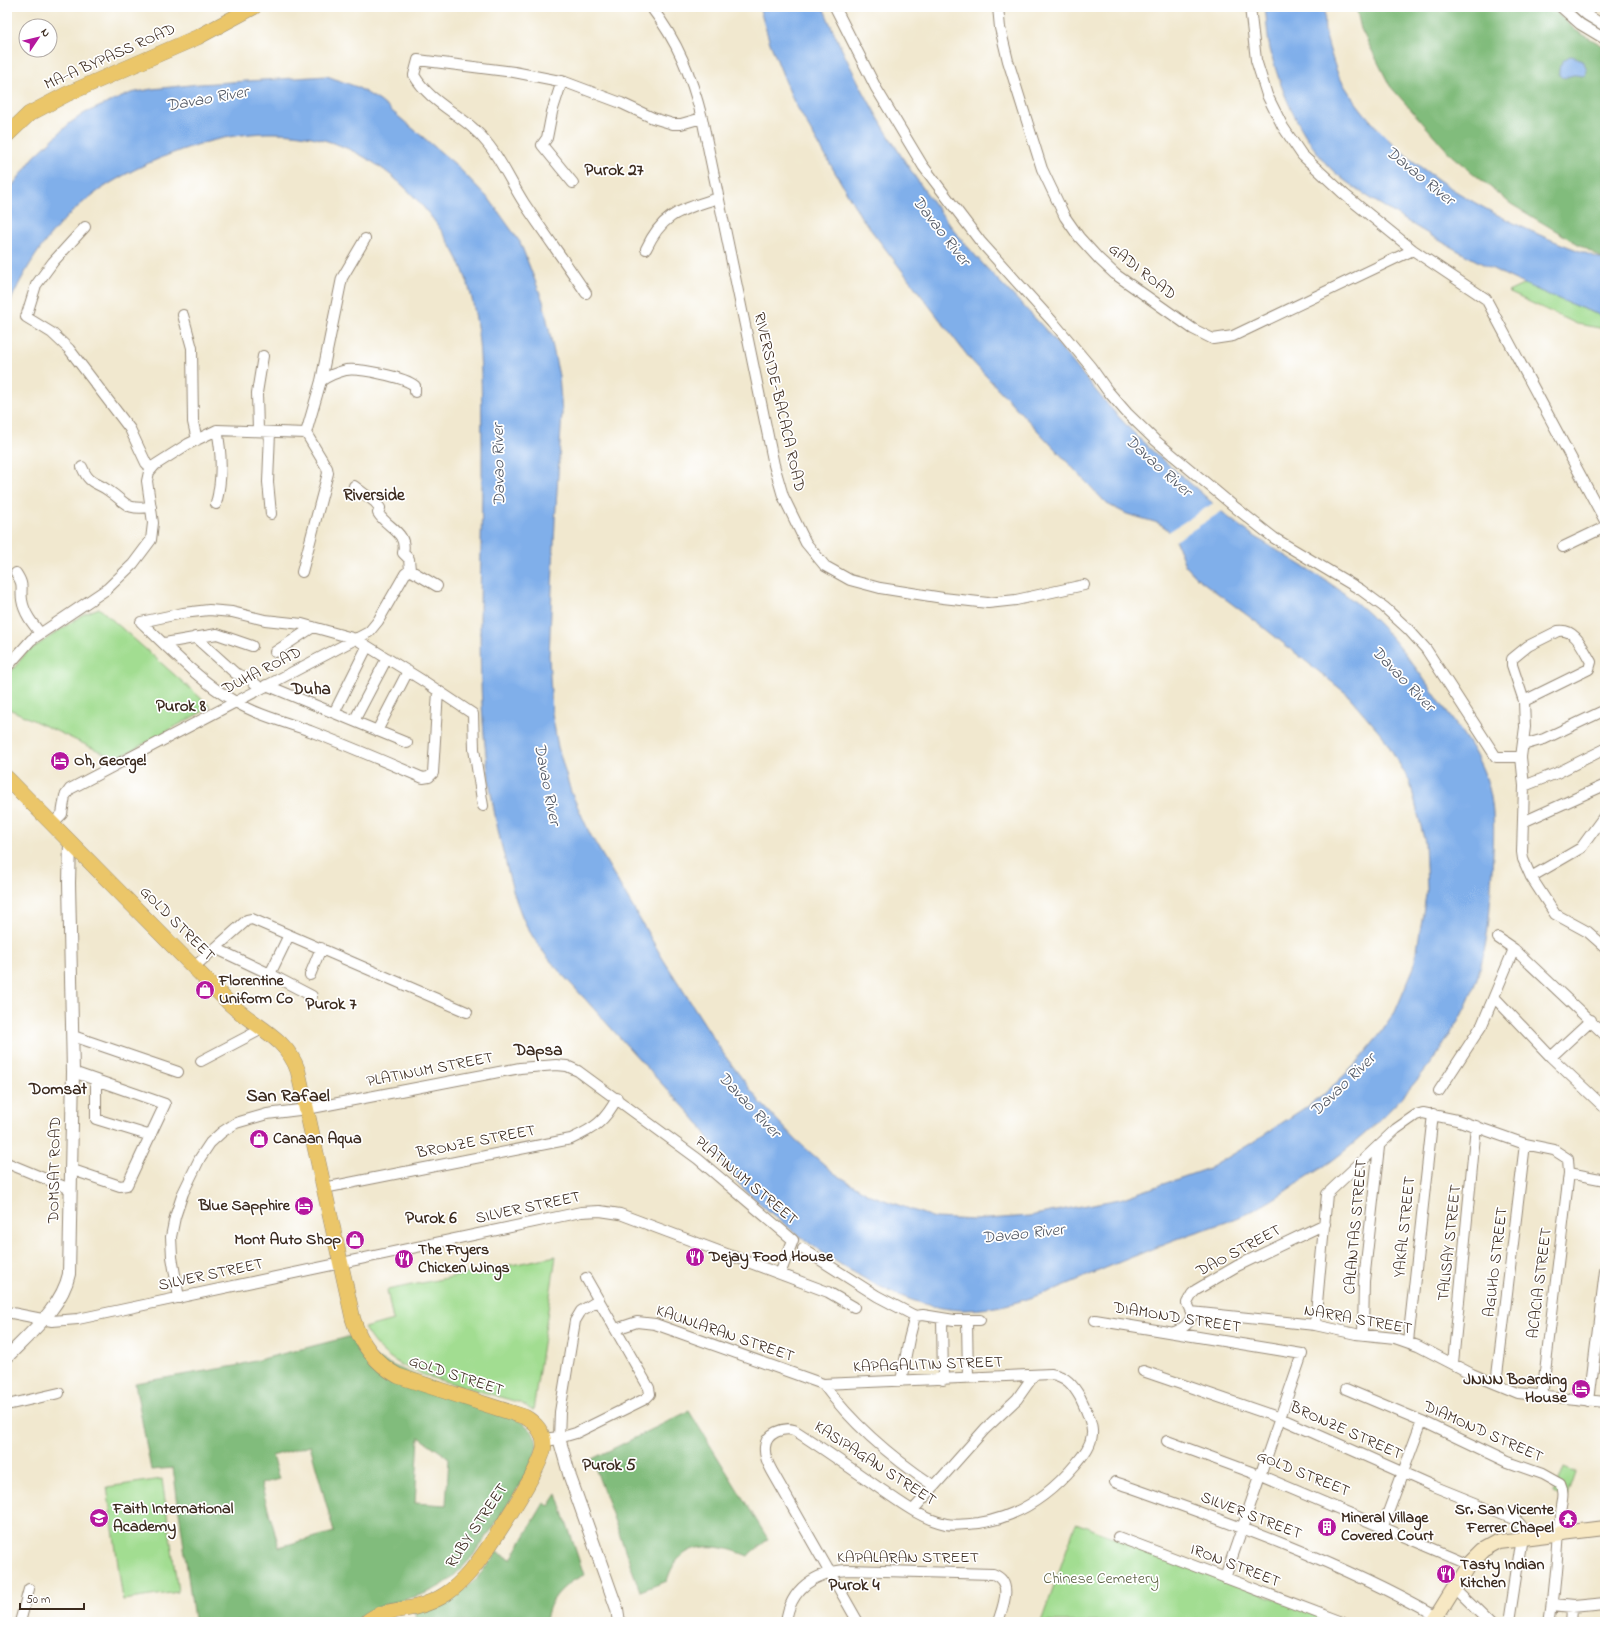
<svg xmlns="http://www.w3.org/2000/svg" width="1612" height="1629" viewBox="0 0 1612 1629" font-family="'Indie Flower',sans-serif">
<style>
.green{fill:#a2dd91;stroke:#6e8458}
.forest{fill:#81bc7b;stroke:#5e734c;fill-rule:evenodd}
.water{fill:#80afea;stroke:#5e6c84}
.pier{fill:#f1e8cf}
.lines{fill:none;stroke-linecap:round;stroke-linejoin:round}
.minor-casing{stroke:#968976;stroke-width:12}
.tertiary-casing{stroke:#968976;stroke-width:14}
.secondary-casing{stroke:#968976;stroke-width:16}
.primary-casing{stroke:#968976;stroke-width:16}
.minor{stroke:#fff;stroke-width:10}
.tertiary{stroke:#fff;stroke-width:12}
.secondary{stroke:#f7e8c3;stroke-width:14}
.primary{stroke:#ebc669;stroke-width:15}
.labels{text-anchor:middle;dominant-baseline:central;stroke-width:3.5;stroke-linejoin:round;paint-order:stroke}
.street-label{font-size:16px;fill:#3b2a1e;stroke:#fff}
.poi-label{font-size:16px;font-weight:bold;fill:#3b2a1e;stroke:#fff;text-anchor:start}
.park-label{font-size:16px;fill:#5a6040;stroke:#fff}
.water-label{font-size:17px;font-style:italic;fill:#535965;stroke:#fff}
.neighbourhood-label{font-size:17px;font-weight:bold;fill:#3b2a1e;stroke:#fff}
.quarter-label{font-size:18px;font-weight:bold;fill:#3b2a1e;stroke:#fff}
</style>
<rect width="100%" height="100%" fill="#fff"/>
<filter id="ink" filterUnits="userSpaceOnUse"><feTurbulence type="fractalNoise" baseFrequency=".025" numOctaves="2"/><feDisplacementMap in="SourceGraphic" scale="8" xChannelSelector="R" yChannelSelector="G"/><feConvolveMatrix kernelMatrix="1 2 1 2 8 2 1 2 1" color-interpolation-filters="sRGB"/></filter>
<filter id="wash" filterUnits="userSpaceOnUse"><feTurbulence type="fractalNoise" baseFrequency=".012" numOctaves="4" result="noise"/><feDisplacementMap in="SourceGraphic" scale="16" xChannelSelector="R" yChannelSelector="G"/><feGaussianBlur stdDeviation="0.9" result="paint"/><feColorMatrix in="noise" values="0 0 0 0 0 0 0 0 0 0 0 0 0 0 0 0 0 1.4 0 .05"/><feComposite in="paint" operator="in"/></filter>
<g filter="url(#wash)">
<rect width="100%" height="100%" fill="#f1e8cf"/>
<!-- green -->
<path class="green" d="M1525,284l51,22 29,11v12l-28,-5 -69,-32z
M99,608l112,99 -95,52 -109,-51v-31l19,-24 56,-38z
M556,1256l-23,155 -12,-8c-21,-6 -42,-12 -63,-18 -38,-10 -73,-20 -94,-57l29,-8 -6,-30z
M1563,1467l12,5 -9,26 -13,-5z
M162,1479l16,113 -55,8 -16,-113z
M1076,1523l260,99h-295z"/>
<!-- forest -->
<path class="forest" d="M1356,7h195l24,23 30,17v213l-94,-56 -59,-48 -62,-70 -29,-57z
M352,1336l10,16 158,69c8,6 17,12 17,24 0,19 -52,96 -66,113 -8,9 -18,20 -29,27 -21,14 -49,15 -72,25l-7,4 -7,8h-143l-19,-3 -21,-151 -22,2 -16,-87 100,-17zM419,1437l30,21 -3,47 -31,-2zM310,1445l24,87 -55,15 -18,-63 18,-5 -7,-23z
M689,1411l79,128 -20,17c-33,-14 -69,-17 -81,25l-27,10 -48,-132z
M557,1494l27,81c-20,9 -36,24 -38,47h-129l-3,-10c12,-5 25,-9 37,-14 20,-10 34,-29 46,-46l14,7 33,-56 5,3z"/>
<!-- water -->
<path class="water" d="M759,7h64c34,82 87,171 144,239 24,29 52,54 77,82 37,43 69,88 112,126 14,12 28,24 42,36 14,12 27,26 43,37 35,25 75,44 109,71 40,31 68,72 96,113 15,20 30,40 39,64 13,34 8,74 6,111 -1,31 -4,62 -14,92 -20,65 -82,133 -135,175 -14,12 -31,21 -46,31 -16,11 -31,21 -48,29 -23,11 -47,17 -71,26 -17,6 -34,14 -52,21 -50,20 -104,49 -159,50 -71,1 -161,-66 -211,-111 -11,-10 -18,-16 -26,-27 -11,-15 -18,-33 -30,-48 -11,-14 -25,-27 -38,-41 -25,-27 -50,-55 -75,-83 -25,-27 -53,-54 -66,-89 -9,-23 -14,-48 -20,-72 -30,-128 -17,-261 -18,-391 -1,-55 2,-114 -15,-167 -10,-30 -28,-56 -48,-79 -72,-80 -161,-84 -256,-45 -79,32 -122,74 -156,152v-116l27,-36 36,-34 15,-10 46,-20 21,-4 47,-5 128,-8 30,11 23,14 75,63 35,36 30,42 23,59 16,75 3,37 -7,109 -6,134 3,57 6,34 13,45 19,42 73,125 62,97 35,46 36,38 38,33 36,22 65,23 39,2 55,-4 53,-10 38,-7 92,-32 38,-23 71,-47 34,-32 26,-32 14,-21 19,-45 13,-78 -2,-46 -15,-61 -27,-46 -36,-42 -84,-67 -67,-50 -11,-12 -10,-26 -9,-11 -8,-5 -31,-9 -20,-10 -137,-145 -109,-142 -68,-117 -23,-57z
M1265,7h60c0,8 -1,17 0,24 1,7 11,41 15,47 52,92 168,149 265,182v57c-78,-28 -153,-66 -222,-111 -18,-11 -47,-29 -60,-46 -26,-32 -43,-71 -53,-111 -3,-13 -3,-28 -5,-42z
M1570,56c9,1 15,5 17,15l-2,4c-4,2 -6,0 -10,0 -7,0 -10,6 -16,0 -1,-9 3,-15 11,-19z"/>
<!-- pier -->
<path class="pier" d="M1215,502l9,8 -50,32 -7,-9z"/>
</g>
<g filter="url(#ink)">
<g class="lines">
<!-- minor casing -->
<g class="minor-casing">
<path id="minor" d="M651,7c27,35 40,68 51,111l72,347 9,31 23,47 19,23 25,14 30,8 63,10 45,5 28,-3 68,-15
M835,7l41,81 47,78 57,75 73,81 37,44 17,24 20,23 29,28 80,67 38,30 87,52 23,17 24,22 18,20 70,108h25
M998,7l2,21 8,33 34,108 23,48 14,20 20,22 16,15 78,55 20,10 20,-3 180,-86
M1250,7l6,53 11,35 16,32 19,28 43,40 68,55 73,49 119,222
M1561,7l19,17 25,15
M1578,7l9,8 18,11
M562,81l-10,31 -5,26 -5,7 31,38
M85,227l-32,35 -17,23 -10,32 26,16 17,16 61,80 16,34 5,5
M646,249c17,-37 36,-39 72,-51
M586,293c-20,-30 -42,-60 -62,-90 -13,-20 -22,-42 -37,-60 -20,-27 -56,-38 -73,-68l4,-15 96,12 51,10 56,21 32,15 20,6h8l21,-6
M183,315l9,33 1,74 4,18
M321,381c7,-5 17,-9 25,-11 13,-2 59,7 69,16v6
M258,431l-1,-38 6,-37
M270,432l-2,50 3,32
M82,467c8,19 14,14 27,24 19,13 16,19 42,16
M354,486l21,16 5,6 -2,5c9,15 30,19 25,40l6,6 1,11
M216,504c6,-24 6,-50 1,-74
M1563,547l42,-20
M302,572l26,-99 -1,-5 -21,-35
M16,573c9,14 4,13 6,27 2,13 10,23 18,33
M141,622l42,-9 26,-3 23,2 33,8 37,4 54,15 69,43 48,32 1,35 9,57
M141,622c27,26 61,61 93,79 23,14 51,21 76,30 38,15 76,31 113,47l6,-1 4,-4 5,-82
M195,637l40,36 15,6 10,9
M165,643l52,-9 35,12
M275,652l38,-25
M7,667l24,-27 76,-51 26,-25 18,-24 2,-17 -6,-42 2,-9 6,-7 33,-21 29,-14 89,3 15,-52 21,-103 23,-39
M266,685l141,58
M1524,701l65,-32 2,-7c-8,-13 -15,-34 -33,-31l-30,15 -16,13v6l12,36 1,26 -4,30 3,29 -2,66 1,7 8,18 24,37 33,18 17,15
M334,713l33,-66
M354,721l33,-63
M377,731l31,-60
M1523,745l21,-6 57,-27
M1524,786l33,-13 48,-24
M1523,822l82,-37
M52,824l10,-10 3,-18 5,-7 299,-157 9,-11 27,-47 5,-4 27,16
M1531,877l50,-29 24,-33
M1498,938l16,11 91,86
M215,948l55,26 42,22
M194,967l53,-47 5,-1 215,93
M270,974l19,-39
M310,975l11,-27
M1494,997l57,60 54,51
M73,1036l105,36
M1551,1057l40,-37
M201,1061l61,-32
M96,1080v39l55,17
M1439,1091l43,-66 32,-76
M7,1163l63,26
M70,1169l50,17 7,-1 38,-81 -92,-32
M1569,1173l36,7
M324,1188l247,-49c24,-11 34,-18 46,-41
M803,1249l74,47 38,20 8,-1 31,5h26
M586,1278l63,110 1,6 -5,5 -69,34 -17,5 1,-26 15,-91 6,-10 18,-11
M179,1298l-7,-41 -1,-20 4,-20 8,-24 17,-35 10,-15 12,-11 14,-9 31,-9 40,-5 213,-41 36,-3 11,1 11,5 120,88 95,81 -13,34
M7,1312l45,9 26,-2 503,-107 19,-1 20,3 208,78 26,15
M1191,1312l124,13 41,9 39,4 23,8 54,28 46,19 87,9
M942,1318l1,62
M1095,1320l207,34 -77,224
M967,1321l1,57
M1315,1325l12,-131 69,-65 20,-14 7,-2 34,7 68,24 29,6 14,9 1,14 -27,223
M616,1329l21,-7 18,2 168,60 228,-10c15,2 22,11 29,23 5,11 13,25 12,37 -1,13 -10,22 -17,31 -26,31 -57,52 -96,58 -11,1 -23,3 -33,1 -24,-5 -45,-21 -64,-34 -29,-20 -58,-41 -88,-60 -11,-3 -28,3 -29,17 -1,8 3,17 7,24l86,151
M1173,1333c7,-3 21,-11 18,-21 -1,-3 -3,-6 -4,-9l5,-9 4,-4 41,-24 88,-42
M1363,1333l1,-52 15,-134
M1408,1342l25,-228
M1453,1363l23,-237
M1143,1371l137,47 153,68 82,33 6,6 6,11
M901,1381l8,-42 6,-23
M823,1384c30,41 69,74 111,102
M1496,1384l29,-240
M1346,1389l76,32 86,41 34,12 18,10c5,10 1,20 0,30 -2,36 -4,72 -10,108
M1589,1401l16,-130
M7,1405l52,-12
M1167,1441l92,34 210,89
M1115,1482c110,39 220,77 322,135
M913,1510l72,-81 32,-30 17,-24
M1383,1526l39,-105
M1118,1537l224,85
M1455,1587l36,35
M1553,1604l20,2 32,-3
M20,1622l9,-33
M786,1622c4,-33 29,-50 61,-52l146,4c21,8 10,32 5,48
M1509,1622l13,-85
M1572,1622l1,-16"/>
</g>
<!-- tertiary casing -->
<g class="tertiary-casing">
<path id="tertiary" d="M7,1357c23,-24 55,-50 62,-83l4,-202 -4,-189 1,-41
M544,1440l15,-2 11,39 47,132 2,13"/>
</g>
<!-- secondary casing -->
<g class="secondary-casing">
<path id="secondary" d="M1433,1622l36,-58 14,-14 16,-9 106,-13"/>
</g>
<!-- primary casing -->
<g class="primary-casing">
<path id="primary" d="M7,135l22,-21 38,-20 131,-57 56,-30
M7,778l221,224c26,25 58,34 70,69l55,248c7,24 23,45 45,57l127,41c11,6 19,16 19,29 0,19 -60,110 -75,127 -7,8 -14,15 -23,21 -9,6 -19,10 -30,13 -16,4 -36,3 -49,15"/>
</g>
<!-- minor -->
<use href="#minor" class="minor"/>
<!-- tertiary -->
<use href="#tertiary" class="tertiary"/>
<!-- secondary -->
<use href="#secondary" class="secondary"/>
<!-- primary -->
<use href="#primary" class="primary"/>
</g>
</g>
<!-- icons -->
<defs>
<g id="hotel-disc" transform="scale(1)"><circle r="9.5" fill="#b5179e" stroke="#fff"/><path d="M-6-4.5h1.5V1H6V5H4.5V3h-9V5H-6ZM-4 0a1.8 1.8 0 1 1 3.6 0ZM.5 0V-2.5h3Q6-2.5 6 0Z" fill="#fff"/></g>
<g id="shop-disc" transform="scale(1)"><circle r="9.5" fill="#b5179e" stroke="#fff"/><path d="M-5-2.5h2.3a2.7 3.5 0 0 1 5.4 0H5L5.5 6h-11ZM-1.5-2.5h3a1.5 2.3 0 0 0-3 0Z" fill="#fff"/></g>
<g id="restaurant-disc" transform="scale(1)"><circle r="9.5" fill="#b5179e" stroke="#fff"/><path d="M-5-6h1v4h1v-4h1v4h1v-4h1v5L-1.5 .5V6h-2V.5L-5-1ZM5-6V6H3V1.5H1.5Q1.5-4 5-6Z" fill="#fff"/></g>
<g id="school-disc" transform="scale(1)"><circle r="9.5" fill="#b5179e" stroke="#fff"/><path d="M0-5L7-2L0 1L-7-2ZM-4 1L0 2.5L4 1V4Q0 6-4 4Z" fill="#fff"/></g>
<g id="temple-disc" transform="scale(1)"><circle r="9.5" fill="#b5179e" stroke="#fff"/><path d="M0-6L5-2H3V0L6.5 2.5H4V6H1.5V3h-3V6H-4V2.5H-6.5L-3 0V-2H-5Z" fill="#fff"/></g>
<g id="building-disc" transform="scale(1)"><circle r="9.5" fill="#b5179e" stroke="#fff"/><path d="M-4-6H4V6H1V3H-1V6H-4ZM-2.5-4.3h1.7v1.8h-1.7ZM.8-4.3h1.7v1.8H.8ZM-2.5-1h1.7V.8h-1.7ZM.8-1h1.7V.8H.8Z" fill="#fff"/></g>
</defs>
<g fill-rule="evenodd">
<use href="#hotel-disc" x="60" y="761"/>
<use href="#shop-disc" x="205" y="990"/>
<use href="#shop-disc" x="259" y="1139"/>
<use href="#hotel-disc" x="304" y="1206"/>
<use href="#shop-disc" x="355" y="1240"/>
<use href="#restaurant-disc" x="695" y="1257"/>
<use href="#restaurant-disc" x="404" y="1259"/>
<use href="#hotel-disc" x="1581" y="1389"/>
<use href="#school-disc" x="99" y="1518"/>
<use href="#temple-disc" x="1568" y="1519"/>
<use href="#building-disc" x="1327" y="1527"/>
<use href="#restaurant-disc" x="1446" y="1574"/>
</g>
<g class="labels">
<!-- street labels -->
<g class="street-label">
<text transform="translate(110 57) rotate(-24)">MA-A BYPASS ROAD</text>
<text transform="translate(1142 272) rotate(38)">GADI ROAD</text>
<text transform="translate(779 402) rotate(77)">RIVERSIDE-BACACA ROAD</text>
<text transform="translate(262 671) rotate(-27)">DUHA ROAD</text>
<text transform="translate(177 924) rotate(45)">GOLD STREET</text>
<text transform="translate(430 1070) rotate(-11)">PLATINUM STREET</text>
<text transform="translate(476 1142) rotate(-11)">BRONZE STREET</text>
<text transform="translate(55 1170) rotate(-89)">DOMSAT ROAD</text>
<text transform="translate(746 1181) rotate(40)">PLATINUM STREET</text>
<text transform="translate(528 1208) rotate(-12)">SILVER STREET</text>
<text transform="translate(1356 1227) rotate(-85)">CALANTAS STREET</text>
<text transform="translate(1405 1227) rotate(-84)">YAKAL STREET</text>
<text transform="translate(1450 1243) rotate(-84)">TALISAY STREET</text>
<text transform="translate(1239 1251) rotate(-28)">DAO STREET</text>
<text transform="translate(1496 1262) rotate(-83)">AGUHO STREET</text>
<text transform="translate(211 1275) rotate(-12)">SILVER STREET</text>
<text transform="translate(1540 1283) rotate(-83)">ACACIA STREET</text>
<text transform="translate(1177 1318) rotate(9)">DIAMOND STREET</text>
<text transform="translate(1358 1320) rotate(10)">NARRA STREET</text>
<text transform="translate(725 1334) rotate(19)">KAUNLARAN STREET</text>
<text transform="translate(928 1365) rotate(-2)">KAPAGALITIN STREET</text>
<text transform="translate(456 1376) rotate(18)">GOLD STREET</text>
<text transform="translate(1346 1431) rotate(24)">BRONZE STREET</text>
<text transform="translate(1483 1432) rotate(24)">DIAMOND STREET</text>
<text transform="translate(875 1464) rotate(33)">KASIPAGAN STREET</text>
<text transform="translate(1303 1474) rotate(22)">GOLD STREET</text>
<text transform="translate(1251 1516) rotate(21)">SILVER STREET</text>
<text transform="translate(477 1526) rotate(-56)">RUBY STREET</text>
<text x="908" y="1558">KAPALARAN STREET</text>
<text transform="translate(1235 1566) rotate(21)">IRON STREET</text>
</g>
<!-- poi labels -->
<g class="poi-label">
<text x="74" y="761">Oh, George!</text>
<text x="219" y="981">Florentine<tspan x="219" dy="18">Uniform Co</tspan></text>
<text x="273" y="1139">Canaan Aqua</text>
<text x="290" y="1206" text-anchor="end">Blue Sapphire</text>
<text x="341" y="1240" text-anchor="end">Mont Auto Shop</text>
<text x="418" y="1250">The Fryers<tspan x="418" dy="18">Chicken Wings</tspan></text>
<text x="709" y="1257">Dejay Food House</text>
<text x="1567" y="1380" text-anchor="end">JNNN Boarding<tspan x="1567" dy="18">House</tspan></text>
<text x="113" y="1509">Faith International<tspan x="113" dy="18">Academy</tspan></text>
<text x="1554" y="1510" text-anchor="end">Sr. San Vicente<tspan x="1554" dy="18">Ferrer Chapel</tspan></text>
<text x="1341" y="1518">Mineral Village<tspan x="1341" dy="18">Covered Court</tspan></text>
<text x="1460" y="1565">Tasty Indian<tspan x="1460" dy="18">Kitchen</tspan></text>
</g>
<!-- park labels -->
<g class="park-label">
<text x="1101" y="1579">Chinese Cemetery</text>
</g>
<!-- water labels -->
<g class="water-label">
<text transform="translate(207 99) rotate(-10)">Davao River</text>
<text transform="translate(1420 176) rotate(39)">Davao River</text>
<text transform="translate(941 231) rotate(52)">Davao River</text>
<text transform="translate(499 465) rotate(-91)">Davao River</text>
<text transform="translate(1158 466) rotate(42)">Davao River</text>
<text transform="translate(1403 679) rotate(46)">Davao River</text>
<text transform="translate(547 784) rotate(79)">Davao River</text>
<text transform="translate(1343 1085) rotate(-44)">Davao River</text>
<text transform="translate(749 1105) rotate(47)">Davao River</text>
<text transform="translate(1023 1234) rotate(-6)">Davao River</text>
</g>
<!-- neighbourhood labels -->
<g class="neighbourhood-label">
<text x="614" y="170">Purok 27</text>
<text x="374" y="495">Riverside</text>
<text x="311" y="689">Duha</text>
<text x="181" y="706">Purok 8</text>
<text x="331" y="1004">Purok 7</text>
<text x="538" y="1050">Dapsa</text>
<text x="58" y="1089">Domsat</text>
<text x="431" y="1218">Purok 6</text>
<text x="609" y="1465">Purok 5</text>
<text x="854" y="1585">Purok 4</text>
</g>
<!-- quarter labels -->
<g class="quarter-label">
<text x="288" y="1097">San Rafael</text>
</g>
</g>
<!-- margin -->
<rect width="1612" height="1629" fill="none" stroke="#fff" stroke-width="24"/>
<!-- north arrow -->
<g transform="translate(38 38) rotate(55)"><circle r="19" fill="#ffffff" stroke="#b1aaa5"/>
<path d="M0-3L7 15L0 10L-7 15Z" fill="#b5179e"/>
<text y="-6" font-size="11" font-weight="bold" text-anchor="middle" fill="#3b2a1e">N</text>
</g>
<!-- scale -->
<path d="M20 1603v6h64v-6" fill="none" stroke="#3b2a1e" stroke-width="2"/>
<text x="26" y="1603" font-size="12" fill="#3b2a1e" stroke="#ffffff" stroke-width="3" paint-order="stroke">50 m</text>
</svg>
